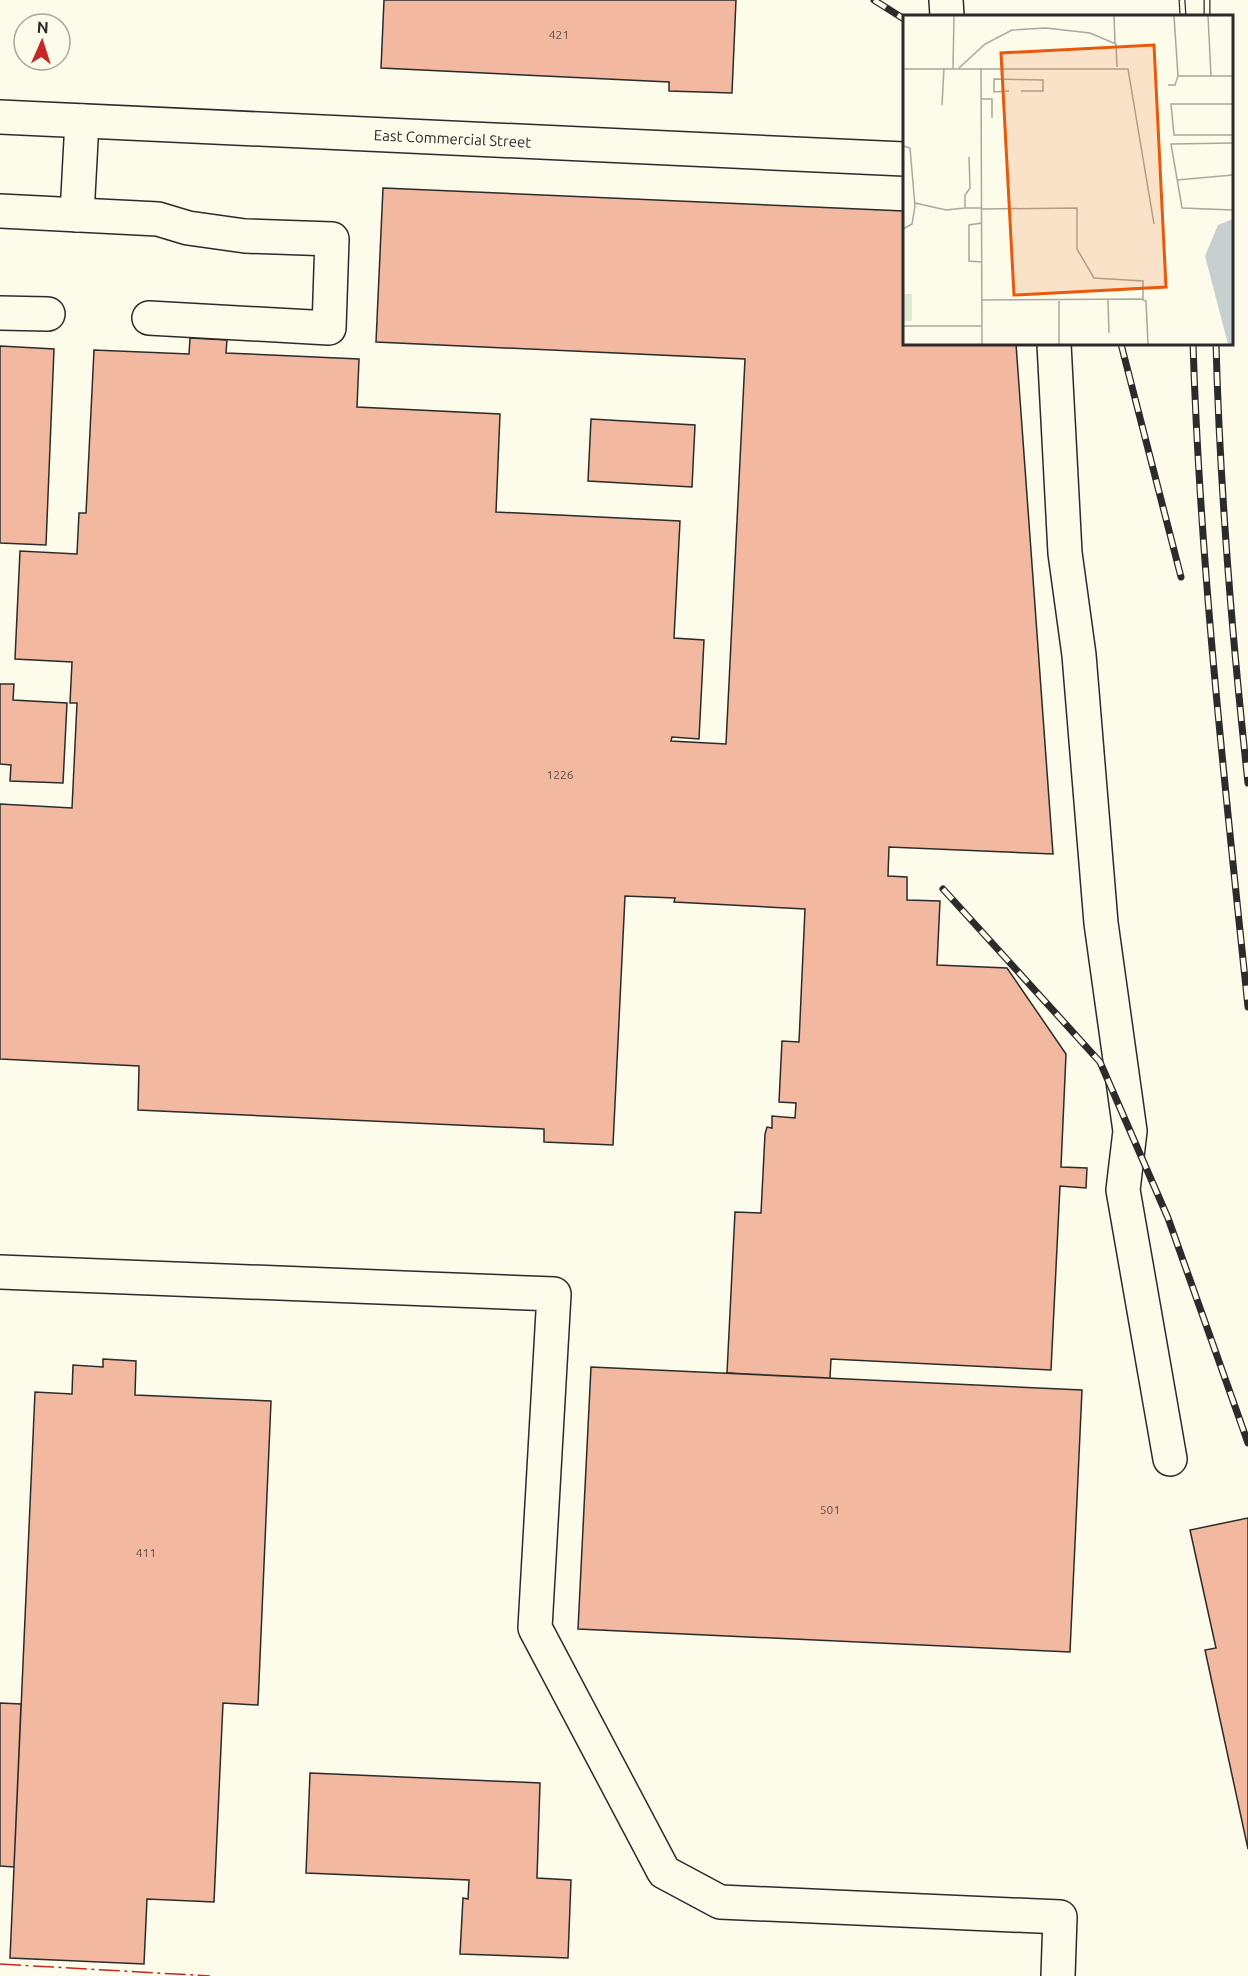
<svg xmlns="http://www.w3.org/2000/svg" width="1248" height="1976" viewBox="0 0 1248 1976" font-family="Ubuntu,sans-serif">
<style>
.building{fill:#f2b8a0;stroke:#2b2b2b;stroke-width:1.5}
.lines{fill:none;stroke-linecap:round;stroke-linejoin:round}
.minor-casing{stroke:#2b2b2b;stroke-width:36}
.minor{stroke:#fdfbea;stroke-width:33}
.rail-casing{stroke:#2b2b2b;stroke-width:7}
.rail{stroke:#fdfbea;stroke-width:4.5;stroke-dasharray:14;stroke-linecap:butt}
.power{stroke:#c62828;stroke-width:1.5;stroke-dasharray:21 4.5 3 4.5;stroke-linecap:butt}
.labels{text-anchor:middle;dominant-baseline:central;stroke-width:4.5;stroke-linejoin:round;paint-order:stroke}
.number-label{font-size:12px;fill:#5d4e48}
.street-label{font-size:15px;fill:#2b2b2b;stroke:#fdfbea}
.inset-road{fill:none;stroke:#a9a89e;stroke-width:1.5}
.view{fill:#e8590c;fill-opacity:0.15;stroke:#e8590c;stroke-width:3}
.inset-edge{fill:none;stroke:#2b2b2b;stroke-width:3}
</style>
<rect width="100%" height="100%" fill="#fdfbea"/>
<!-- building -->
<path class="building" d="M384,0h352l-4,93 -63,-2v-9l-288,-14z
M383,188l521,23v133h112l37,510 -164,-7 -1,29 19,1v23l33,1 -3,64 70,3 59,86 -5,113 26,1 -1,20 -26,-2 -9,184 -220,-11 -1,19 -103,-5 8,-161 26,1 4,-79 2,-7 5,1v-12l23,2 1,-15 -17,-1 3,-61 17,1 6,-133 -131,-7 1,-4 -50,-2 -12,249 -69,-3v-13l-406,-19 1,-44 -139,-7v-255l72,4 5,-105h-7l2,-41 -57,-3 5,-108 57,3 2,-41h7l8,-163 95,4 1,-16 37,2 -1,13 133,6 -2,48 143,7 -4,98 184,9 -6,117 30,2 -5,99 -27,-2 -1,4 55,3 19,-385 -369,-17z
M0,346l54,3 -8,196 -46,-2z
M591,419l104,6 -3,62 -104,-6z
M0,684h14l-1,16 54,3 -4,80 -53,-2 1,-16 -11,-1z
M103,1359l33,2 -1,34 136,6 -13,304 -35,-2 -9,199 -67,-3 -3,65 -134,-6 25,-566 37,2 1,-29 30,2z
M591,1367l491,23 -12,262 -492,-23z
M1248,1518v331l-43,-199 11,-2 -26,-118z
M0,1703l21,1 -7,163 -14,-1z
M310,1773l230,10 -3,95 34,2 -3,78 -108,-4 3,-56 5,1 1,-19 -163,-7z"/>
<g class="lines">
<!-- minor casing -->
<g class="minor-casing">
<g id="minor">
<path d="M946,0l1,16"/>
<path id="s1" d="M0,117l904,42"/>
<path d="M0,211l158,8 30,9 57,8 87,3 -3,89 -180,-10"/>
<path d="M77,215l5,-94"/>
<path d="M0,313l48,1"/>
<path d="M1054,344l11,209 14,102 22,268 29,208 -7,59 47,269"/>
<path d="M0,1272l554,22 -19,334 129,244 56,30 340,15 -2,59"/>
</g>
</g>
<!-- minor -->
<use href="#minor" class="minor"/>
<!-- rail casing -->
<g class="rail-casing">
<path id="rail" d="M874,0l30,19
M1182,0l1,16
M1207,0v16
M1121,344l60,233
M1193,344c7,221 32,442 55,663
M1216,344c4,147 16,293 32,439
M943,889l157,173 68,156 80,225"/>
</g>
<!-- rail -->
<use href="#rail" class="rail"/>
<!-- power -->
<path class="power" d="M0,1964l210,12"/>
</g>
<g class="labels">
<!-- number labels -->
<g class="number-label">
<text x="559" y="34">421</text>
<text x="560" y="774">1226</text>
<text x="830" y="1509">501</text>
<text x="146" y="1552">411</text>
</g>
<!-- street labels -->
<g class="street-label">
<text stroke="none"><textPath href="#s1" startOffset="453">East Commercial Street</textPath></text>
</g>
</g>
<!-- overview -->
<g transform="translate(903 15)">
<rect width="330" height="330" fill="#fdfbea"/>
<path d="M0,279h9v27h-9z" fill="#deebd1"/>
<path d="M330,204v125h-5l-23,-88 13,-31z" fill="#c7d0d0"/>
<path class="inset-road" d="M211,1l1,27M305,1l3,60M50,53l1,-52M56,53l26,-24 27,-14 34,-2 44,5 26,11 1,23M78,53l1,276M0,54h225l26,155M275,61h55M265,70h7l3,-9 -4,-60M106,76l-15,1v-13l49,1v11h-22M78,84h11v19M330,89h-62l3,31h59M39,90l2,-37M330,128l-62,1 11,64 51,2M0,131l7,2 5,58 -3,18 -9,5M66,142l1,31 -5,7v13h17M274,165l56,-5M12,188l31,7 19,-2M79,194l95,-1v41l17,29 49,3v19M79,208l-13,2v36l13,1M79,285l159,-1 5,2 2,43M205,285l1,33M156,286v43M0,311h78"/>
<path class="view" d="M251,30l12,242 -152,8 -13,-242z"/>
<rect width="330" height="330" class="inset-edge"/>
</g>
<!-- north arrow -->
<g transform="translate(42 42) rotate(3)"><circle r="28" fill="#fdfbea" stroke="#a9a89e" stroke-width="1.5"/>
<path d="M0-4.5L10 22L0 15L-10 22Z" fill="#c62828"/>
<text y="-9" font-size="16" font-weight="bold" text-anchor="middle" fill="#2b2b2b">N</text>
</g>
</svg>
